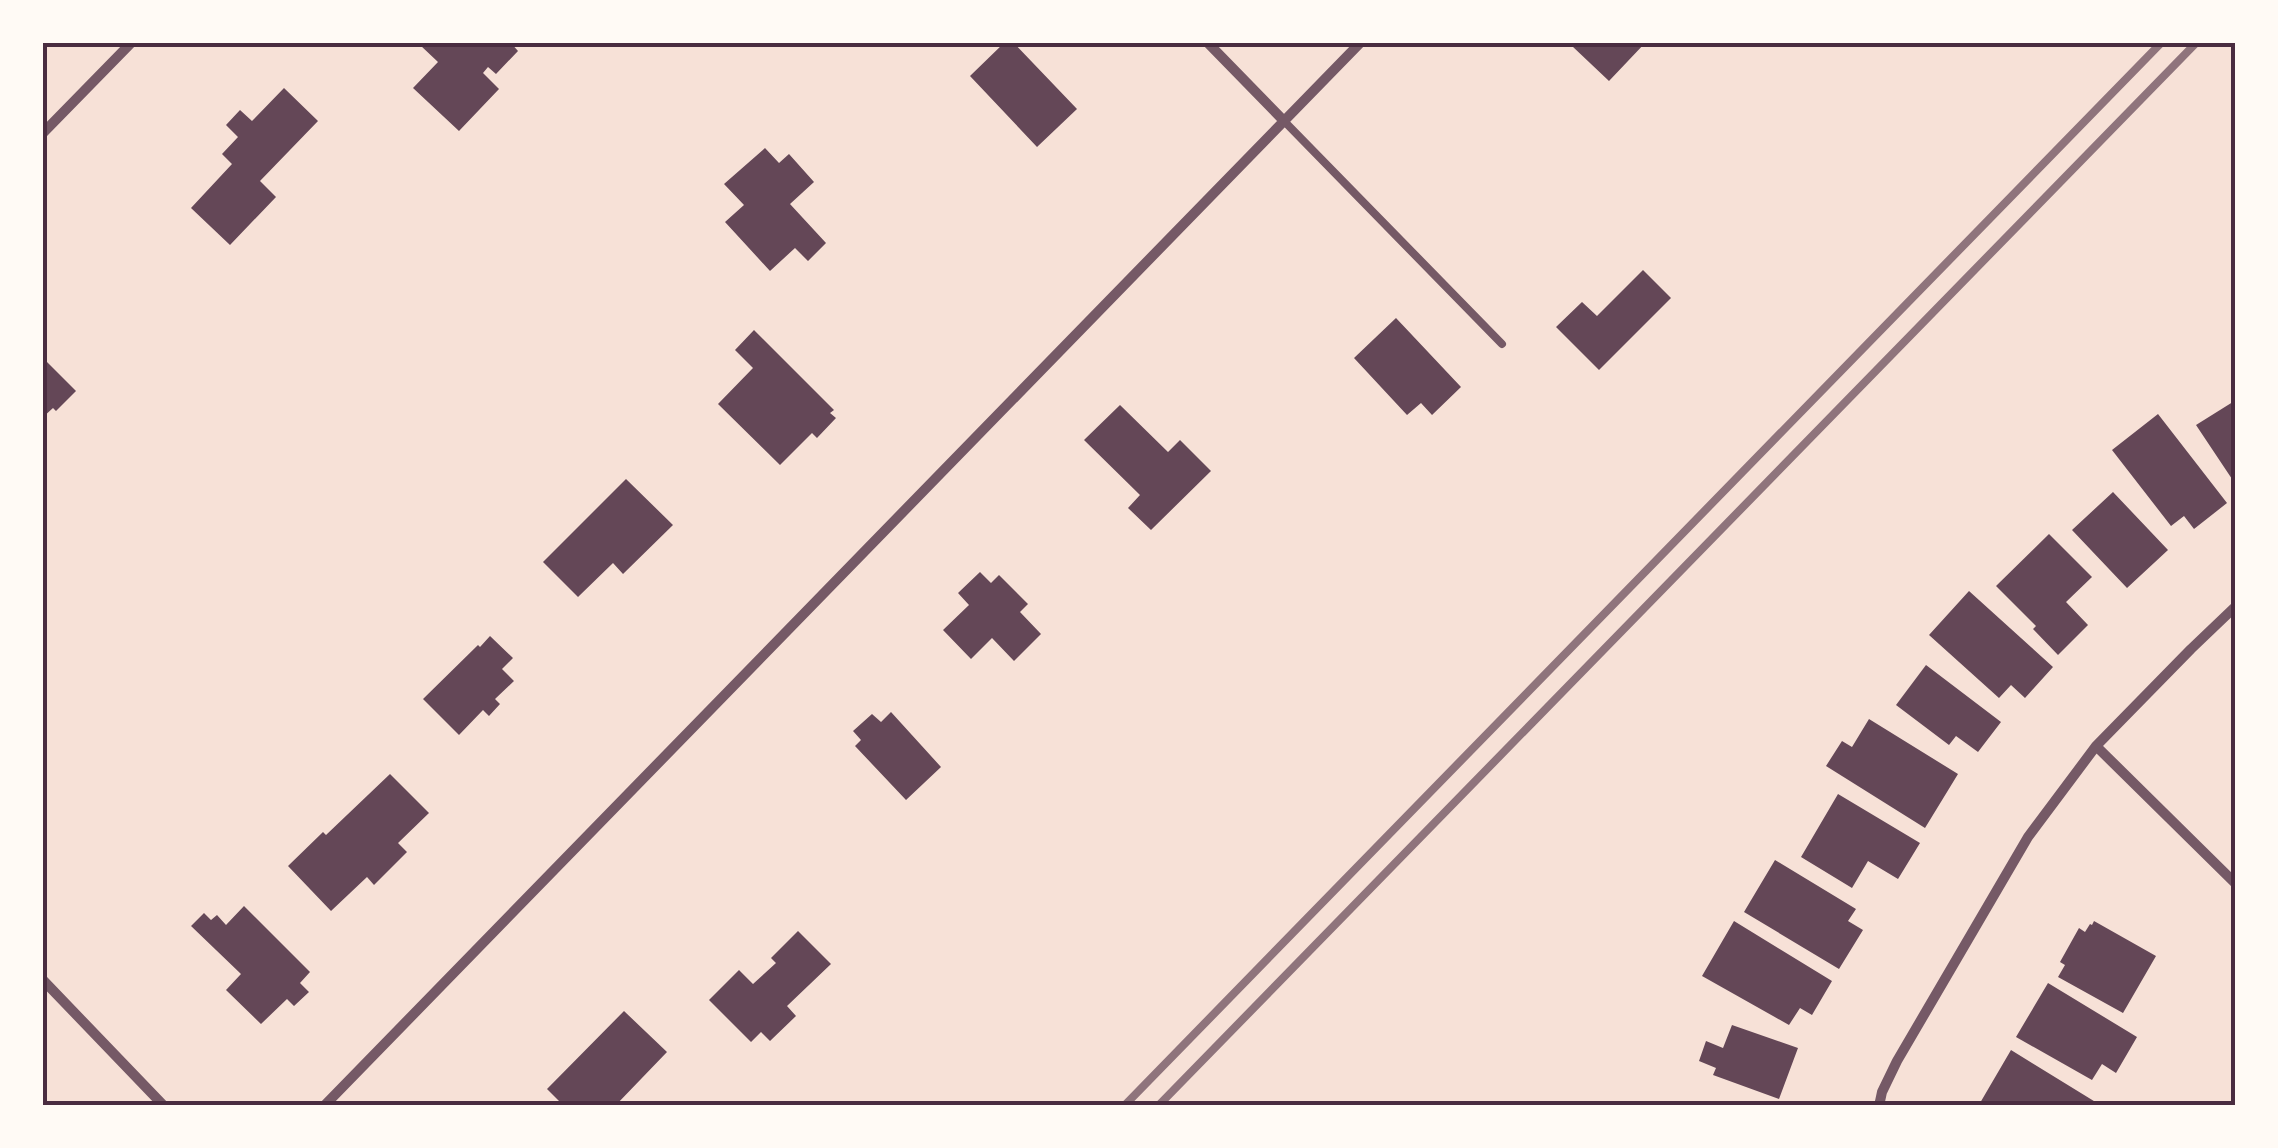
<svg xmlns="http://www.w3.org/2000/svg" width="2278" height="1148" viewBox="0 0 2278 1148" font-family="Karla,sans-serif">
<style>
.building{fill:#644757}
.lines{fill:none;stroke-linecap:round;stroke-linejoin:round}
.service{stroke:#755966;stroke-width:8}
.minor{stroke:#755966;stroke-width:10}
.rail{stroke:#8f747c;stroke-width:8}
.neatline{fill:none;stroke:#4a2c40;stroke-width:4}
</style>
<rect width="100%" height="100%" fill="#f7e1d7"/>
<!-- building -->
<path class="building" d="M422,42h88l8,9 -22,23 -8,-7 -5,6 16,16 -40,42 -46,-43 25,-26 -18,-17z
M1005,42h8l64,67 -40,38 -67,-71z
M1575,42h71l-37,39 -37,-35z
M284,88l34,33 -58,60 16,16 -46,48 -39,-37 41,-44 -10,-10 16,-17 -12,-12 14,-15 12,11z
M765,148l14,15 10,-9 25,28 -24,22 36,39 -18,18 -13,-13 -25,23 -45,-49 19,-17 -20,-21z
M1643,270l28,28 -72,72 -43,-43 26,-25 15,14z
M1396,318l65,69 -29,28 -11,-12 -14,12 -53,-57z
M754,330l80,80 -4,3 6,5 -19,20 -5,-5 -32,32 -62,-61 35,-36 -18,-18z
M42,357l34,34 -20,20 -3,-3 -11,10z
M2236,400v85l-40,-60z
M1120,405l48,47 12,-12 31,31 -60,59 -23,-22 12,-13 -56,-55z
M2158,414l69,89 -33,26 -10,-13 -13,10 -59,-76z
M626,479l47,46 -50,49 -10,-11 -35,34 -35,-35z
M2113,492l55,58 -41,38 -55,-58z
M2049,534l43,43 -26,25 22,23 -30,30 -25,-26 3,-3 -40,-40z
M980,572l11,11 8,-8 29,29 -8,8 21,22 -27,27 -22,-23 -21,21 -28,-29 26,-25 -11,-12z
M1969,591l84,76 -28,31 -14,-13 -12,13 -70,-63z
M490,636l23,22 -11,11 12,12 -19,18 5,5 -11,12 -6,-6 -24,25 -36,-36 55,-54 2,2z
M1926,665l75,57 -23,30 -22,-16 -7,9 -53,-40z
M891,712l50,55 -35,33 -51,-54 6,-6 -8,-9 19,-17 9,8z
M1869,719l89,55 -33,54 -99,-62 16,-25 10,6z
M390,774l39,39 -31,30 9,9 -33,33 -7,-8 -36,34 -43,-45 35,-34 3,3z
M1838,794l82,49 -22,36 -30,-18 -16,27 -51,-31z
M1775,860l81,49 -8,12 15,9 -24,39 -95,-57z
M244,906l66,66 -10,11 9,9 -15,14 -7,-7 -26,25 -35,-34 15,-16 -50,-48 13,-13 7,7 6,-5 9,10z
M1734,921l98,60 -20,34 -12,-7 -11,17 -87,-49z
M2094,921l62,35 -33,57 -65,-36 7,-12 -5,-3 19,-34 6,4 5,-8 2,1z
M798,931l33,33 -44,42 9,10 -26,25 -9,-9 -10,10 -42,-42 30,-30 14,14 23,-21 -5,-5z
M2048,983l89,54 -21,36 -14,-9 -10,16 -76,-43z
M624,1011l43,41 -52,54h-51l-17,-17z
M1732,1025l66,23 -19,51 -66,-24 3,-7 -17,-7 7,-20 17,7z
M2011,1050l91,56h-118l-4,-3z"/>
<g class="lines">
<!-- service -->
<path class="service" d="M1284,121l218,223"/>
<!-- minor -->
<path class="minor" d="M1207,42l77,79
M42,134l90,-92
M2096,746l140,138
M42,979l122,127
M324,1106l1037,-1064
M1879,1106l3,-14 15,-31 131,-224 68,-91 95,-97 45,-43"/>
<!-- rail -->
<path class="rail" d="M1124,1106l1038,-1064
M1158,1106l1039,-1064"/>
</g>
<!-- border -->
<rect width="2278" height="1148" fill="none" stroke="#fffaf5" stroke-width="90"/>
<rect x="45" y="45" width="2188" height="1058" class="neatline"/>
</svg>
